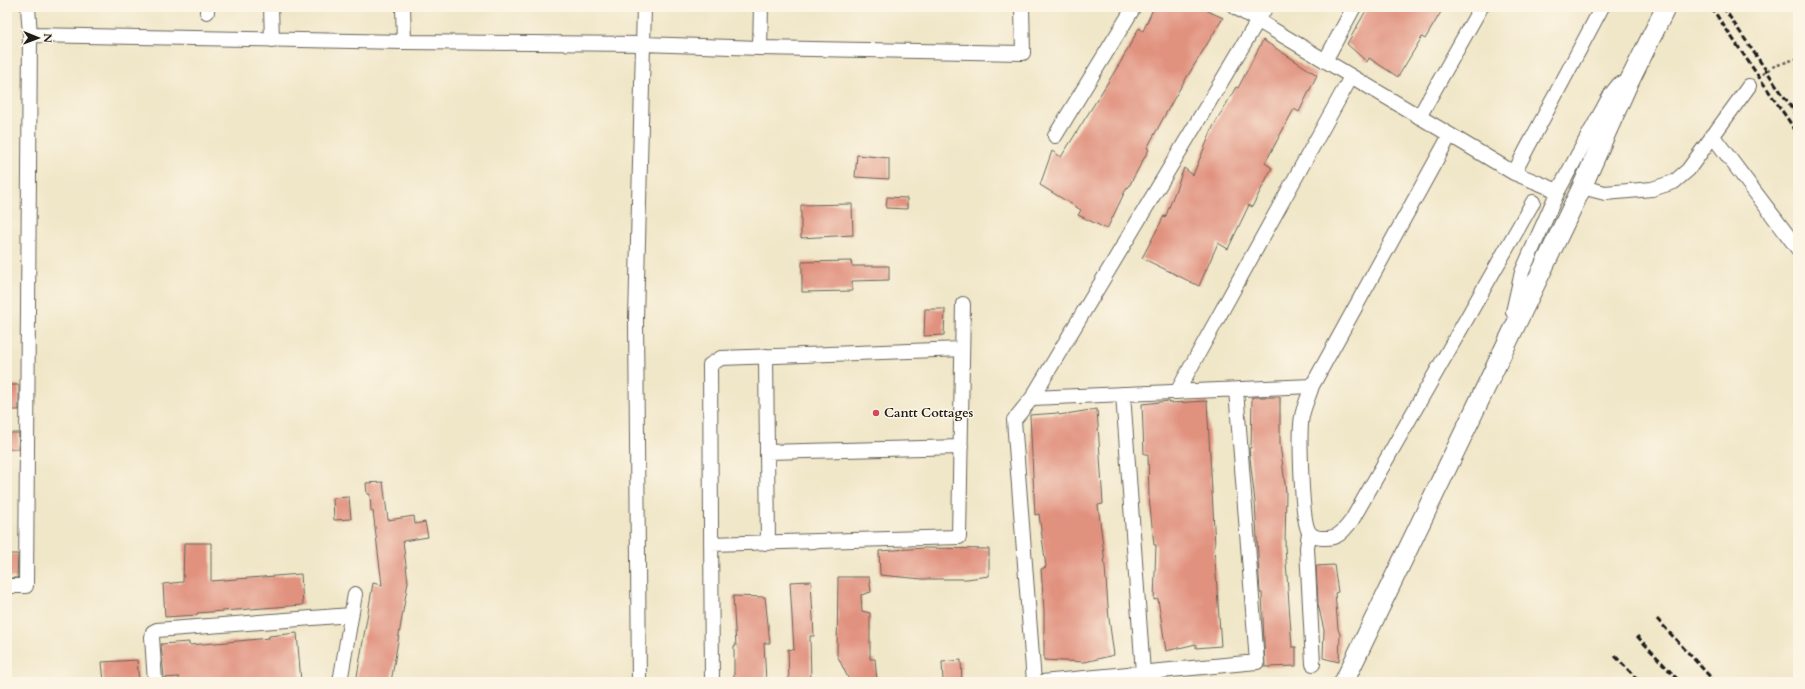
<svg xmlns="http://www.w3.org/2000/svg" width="1805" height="689" viewBox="0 0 1805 689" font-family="Cardo,serif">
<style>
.building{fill:#e1927f}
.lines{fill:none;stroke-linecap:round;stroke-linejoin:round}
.street-casing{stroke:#666358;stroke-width:16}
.secondary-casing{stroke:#666358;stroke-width:21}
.path{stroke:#666358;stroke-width:2.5;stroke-dasharray:3 3;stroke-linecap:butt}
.street{stroke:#fff;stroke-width:14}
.secondary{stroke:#fff;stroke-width:19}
.rail{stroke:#1c1c1c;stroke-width:3;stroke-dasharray:6 3;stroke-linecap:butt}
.poi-dot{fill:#d1495b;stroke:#fcf5e5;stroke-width:1.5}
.labels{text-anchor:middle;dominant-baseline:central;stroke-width:3;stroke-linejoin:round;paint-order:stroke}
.poi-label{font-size:13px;font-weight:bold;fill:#1c1c1c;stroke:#fcf5e5;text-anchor:start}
</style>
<rect width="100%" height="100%" fill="#fcf5e5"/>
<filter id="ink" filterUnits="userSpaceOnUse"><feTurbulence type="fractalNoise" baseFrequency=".025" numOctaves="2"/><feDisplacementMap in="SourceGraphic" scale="8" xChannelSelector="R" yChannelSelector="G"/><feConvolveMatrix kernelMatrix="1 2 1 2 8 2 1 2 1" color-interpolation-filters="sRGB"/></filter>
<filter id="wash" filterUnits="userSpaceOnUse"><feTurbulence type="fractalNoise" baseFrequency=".012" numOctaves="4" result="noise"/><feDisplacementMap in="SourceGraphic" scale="16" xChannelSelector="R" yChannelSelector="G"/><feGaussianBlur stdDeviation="0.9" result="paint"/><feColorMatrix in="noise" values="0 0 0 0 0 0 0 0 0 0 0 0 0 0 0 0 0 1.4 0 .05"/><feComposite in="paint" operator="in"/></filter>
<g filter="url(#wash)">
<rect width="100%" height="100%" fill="#f0e6c8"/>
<g id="blocks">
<!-- building -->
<path class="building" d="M1154,7h45l24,11 -47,77 -29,53 2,1 -21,39 -1,-1 -20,42 -29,-14 3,-5 -41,-25 12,-34 9,6 59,-94 19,-35 4,3z
M1368,7h76l-19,32 -3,-2 -24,40 -29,-19 -2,4 -20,-18z
M1263,40l54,35 -18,37 -5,-3 -29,54 7,5 -20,39 -3,-2 -21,44 -10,-6 -19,43 -57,-28 22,-42 1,2 19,-50 9,7 20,-48 23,-40 2,1z
M857,155l32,3v21l-34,-2z
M887,197l20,1v11l-21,-1z
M852,204l1,31 -52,3v-33z
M851,261l1,5h37v14l-37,1v10l-50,1v-30z
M925,309h20l-1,26 -20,1z
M8,385h11v25h-10z
M1252,397h28v47l6,48 -1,55 7,100h4v19l-31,1 -3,-74h-2l-5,-91 -6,-54h2z
M1169,401l1,2 37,-2 8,145h-1l7,100 -25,2v-4l-30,7 -8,-52 -4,1 2,-55h-2l-5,-48 -1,-43h-4l-2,-50z
M1097,409l6,95 -5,1 6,49 5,65 5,36 -29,7 -41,-2v-51l-3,-40 5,-2 -7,-53 -4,1 -5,-100 28,-2 1,2z
M7,433h12l-1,16h-11z
M383,482l5,38 26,-4 1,8 10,-2 3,15 -25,4 5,41 -17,100h-35l17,-99 9,2 -9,-74h-2l-1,-17h-3l-1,-11z
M349,497l2,22 -17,1 -1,-22z
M184,543h27v38l90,-7 2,31 -106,8v2l-32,2 -2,-33 20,-2z
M925,548l64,1v27l-22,3h-45l-42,-4 -1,-24z
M7,554h11l-1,24h-10z
M1334,565l4,27 -3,1 3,36 2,5 -1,28 -16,-4 1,-28 -6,-26 -2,-38z
M838,577h31l2,15 -10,3 1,16 8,2v46h5l2,23h-27l-13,-27z
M811,581l3,55h-4l1,46h-22l-1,-33 6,1 -4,-68z
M733,596l32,1 5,46h-6l2,39h-32v-36h2z
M297,633l4,49h-122v-5l-15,1 -3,-34 28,-2v3l39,-3 41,-4v-2z
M137,660l2,22h-35l-2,-20z
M961,660l1,22h-19l-1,-20z"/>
</g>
</g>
<g filter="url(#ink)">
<use href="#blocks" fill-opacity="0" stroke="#666358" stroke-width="1"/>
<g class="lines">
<!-- street casing -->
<g class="street-casing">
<path id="street" d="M207,7v5
M271,7l1,33
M403,7l1,35
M1235,7l279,166 44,18
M30,35l374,7 239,2 117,4 263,5 -1,-46
M760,48l1,-41
M1325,61l29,-54
M1419,117l62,-110
M1712,135l86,114
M1055,136l79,-129
M1514,173l88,-166
M1582,187l23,6 47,-4 22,-7 14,-12 61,-84
M1518,319l-5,-7 9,-40 36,-81 53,-97 8,-10 8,2
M766,356l2,187
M1312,386c-3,10 -8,20 -10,30 -3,15 -1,104 7,116 3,4 9,6 13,6 16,1 21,-6 30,-18l181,-318
M1177,392l174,-315
M1123,394l20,279
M1032,398l280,-12 138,-251
M767,452l194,-5
M1309,532l-2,16 6,116
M711,544l248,-7 4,-233
M7,586h19l4,-551 -2,-28
M155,682l-3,-45 1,-5 4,-2 194,-15
M340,682l15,-88
M639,682l-3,-363 8,-312
M712,682l-2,-317 11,-7 241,-9
M1034,682l-20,-262 18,-22 234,-391
M1042,682l215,-20 -21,-272"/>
</g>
<!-- secondary casing -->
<g class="secondary-casing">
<path id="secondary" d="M1344,682l238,-495 45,-101 39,-79"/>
</g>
<!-- path -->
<path class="path" d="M1758,78l14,-11 26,-9"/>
<!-- street -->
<use href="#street" class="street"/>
<!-- secondary -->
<use href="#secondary" class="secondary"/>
<!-- rail -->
<path class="rail" d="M1711,7l87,127
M1723,7l75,110
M1657,619l58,63
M1637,636l43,46
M1615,656l25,26"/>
</g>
</g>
<!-- markers -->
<circle class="poi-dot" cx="876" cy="413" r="4"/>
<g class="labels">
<!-- poi labels -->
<g class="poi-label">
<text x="884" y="413">Cantt Cottages</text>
</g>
</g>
<!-- margin -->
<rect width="1805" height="689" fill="none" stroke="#fcf5e5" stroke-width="24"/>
<!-- north arrow -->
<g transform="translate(38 38) rotate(91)" stroke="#fcf5e5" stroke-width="3" paint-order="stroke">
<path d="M0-3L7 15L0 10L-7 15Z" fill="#1c1c1c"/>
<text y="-6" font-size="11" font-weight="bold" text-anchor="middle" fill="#1c1c1c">N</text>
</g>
</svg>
